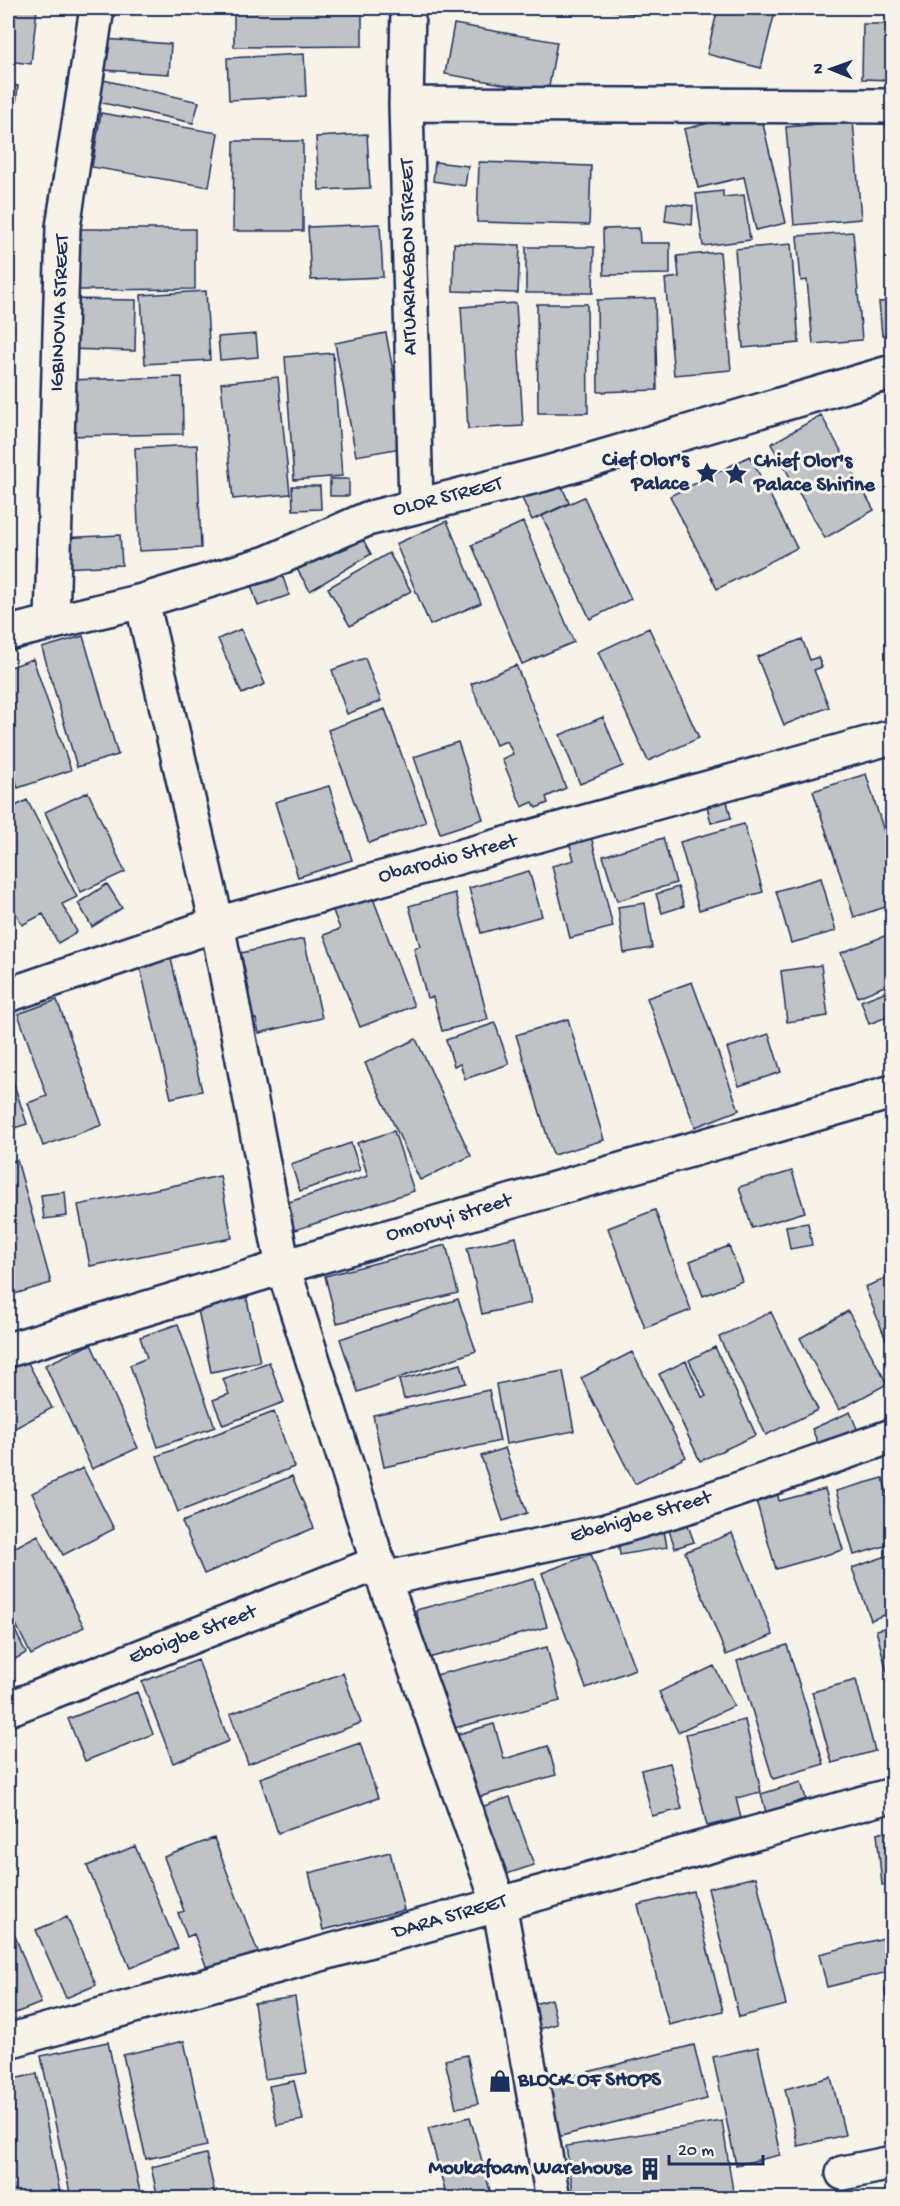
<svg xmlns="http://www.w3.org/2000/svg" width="900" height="2206" viewBox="0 0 900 2206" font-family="'Gochi Hand',sans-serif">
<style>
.building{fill:#c0c3c5;stroke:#1b2f5e;stroke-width:1.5}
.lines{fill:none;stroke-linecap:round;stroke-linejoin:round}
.minor-casing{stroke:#1b2f5e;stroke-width:38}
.minor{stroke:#f7f3e8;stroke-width:33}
.labels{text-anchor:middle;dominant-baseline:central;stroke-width:6;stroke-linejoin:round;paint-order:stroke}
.street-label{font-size:21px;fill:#1b2f5e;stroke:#f7f3e8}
.poi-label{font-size:21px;font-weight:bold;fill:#1b2f5e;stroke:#f7f3e8;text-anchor:end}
</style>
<rect width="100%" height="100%" fill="#f7f3e8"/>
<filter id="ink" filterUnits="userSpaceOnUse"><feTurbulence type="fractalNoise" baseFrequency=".0167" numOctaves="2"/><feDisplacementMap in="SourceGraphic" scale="12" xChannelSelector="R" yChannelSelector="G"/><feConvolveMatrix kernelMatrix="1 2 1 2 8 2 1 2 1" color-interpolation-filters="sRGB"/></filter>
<g filter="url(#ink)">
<!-- building -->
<path class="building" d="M8,8h29l-6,56 -23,-3z
M234,8h128v38l-128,1z
M596,8h38l-1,6z
M718,8h58l-15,60 -54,-14z
M873,8h19v6l-19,-1z
M454,24l103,18 -9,50 -103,-18z
M863,24h29v56l-30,-1z
M104,39l67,5 -2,30 -67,-4z
M304,54l2,42 -77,4 -2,-42z
M99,79l100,23 -6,21 -99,-22z
M8,85l10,1 -6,52 -4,-1z
M760,111l26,112 -30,7 -12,-53 -46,11 -14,-59z
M101,113l117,20 -9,54 -117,-20z
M853,121l8,98 -67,6 -8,-98z
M367,134l3,54 -51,2 -3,-53z
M234,141h69v90h-70z
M435,162l33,4 -3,20 -32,-5z
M479,162l112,4 -2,59 -112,-3z
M723,191v6l21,-2 6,45 -47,6 -7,-52z
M667,203l26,3 -1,19 -27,-4z
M380,224l3,53 -72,3 -3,-53z
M639,228l1,15h30v31l-66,1 -1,-46z
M79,229h116v60l-116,1z
M853,232l9,108 -49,4 -6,-64 -6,1 -4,-45z
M454,243l66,2 -2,48 -65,-2z
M791,244l8,99 -56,5 -8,-99z
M526,247h68l-1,46h-67z
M720,252l11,118 -57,5 -9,-96 14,-2 -2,-21z
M206,291l4,69 -65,4 -4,-69z
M655,298l2,92 -59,2 -1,-92z
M68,299l68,1 -1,51 -69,-2z
M892,301v33l-10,1 -3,-33z
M516,303l7,123 -55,3 -7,-122z
M537,304h50l1,109h-50z
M386,333l21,114 -51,9 -21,-113z
M256,334l2,23 -38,3 -2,-23z
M333,353l9,123 -48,4 -9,-123z
M182,377l1,57 -119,2 -1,-56z
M278,377l12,117 -57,5 -12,-116z
M821,415l53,95 -49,28 -54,-94z
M197,445l4,103 -62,3 -4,-103z
M750,456l47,92 -80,41 -47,-93z
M330,479h19v17h-19z
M559,479l10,24 -37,17 -11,-24z
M292,486h28l1,23 -28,1z
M584,497l47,102 -41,20 -48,-103z
M447,521l34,82 -51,22 -34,-81z
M523,522l51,120 -52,22 -50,-119z
M357,529l14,25 -61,37 -15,-25z
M120,535l2,30 -60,3 -1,-30z
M389,553l22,38 -61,35 -22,-38z
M279,565l10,30 -31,11 -10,-30z
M649,628l50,110 -51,23 -50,-109z
M241,629l24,55 -23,10 -24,-55z
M83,636l35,119 -41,12 -35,-119z
M802,639l8,21 8,-3 4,10 -8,3 15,37 -45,18 -27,-68z
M365,658l16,43 -34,13 -15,-44z
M33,659l38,111 -53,18 -10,-31v-89z
M516,665l50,123 -20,9 2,6 -12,5 -3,-6 -11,5 -20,-48 11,-5 -6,-13 -11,4 -25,-61z
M385,709l41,113 -57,21 -41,-113z
M603,717l20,49 -43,18 -20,-49z
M458,742l25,77 -43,14 -26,-76z
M866,774l26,83v48l-38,12 -41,-126z
M329,786l23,74 -54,17 -23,-75z
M88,792l37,80 -44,20 -36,-80z
M27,800l50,97 -15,7 15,28 -19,11 -15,-29 -21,11 -14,-28v-87z
M727,801l4,17 -20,5 -4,-17z
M744,824l19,68 -64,18 -19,-68z
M591,836l22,91 -43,11 -18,-72 22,-6 -5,-19z
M663,838l13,45 -59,18 -14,-45z
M529,871l13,45 -61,17 -12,-45z
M821,878l15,53 -45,12 -15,-52z
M107,884l15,24 -30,19 -14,-24z
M678,887l6,19 -22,7 -6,-19z
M369,888l45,118 -54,21 -36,-92 16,-6 -10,-26z
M455,893l33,126 -46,12 -9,-34 -6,1 -13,-50 6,-2 -11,-40z
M645,903l7,45 -28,5 -6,-46z
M892,933v50l-34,14 -17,-44z
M304,939l18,79 -63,15 -3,-14 -15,3 -7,-29 15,-3 -8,-37z
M171,959l31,132 -31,7 -31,-131z
M821,965l7,51 -41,6 -6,-51z
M692,982l47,128 -44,17 -48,-129z
M892,989v26l-23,9 -8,-23z
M57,1000l45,125 -59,21 -15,-43 19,-7 -29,-82z
M568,1019l36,121 -51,15 -37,-120z
M495,1023l14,41 -44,15 -5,-15 -6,2 -8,-26z
M769,1034l12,38 -42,14 -12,-38z
M416,1039l55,117 -51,24 -55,-117z
M8,1066l19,58 -19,6z
M394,1131l20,60 -122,40 -9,-27 85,-28 -11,-33z
M351,1143l9,27 -60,21 -9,-27z
M17,1160l34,123 -43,13v-134z
M792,1171l13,41 -53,16 -13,-41z
M220,1176l12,62 -142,28 -12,-61z
M65,1192l2,24 -23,3 -3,-24z
M655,1210l36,100 -46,18 -37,-100z
M808,1223l4,22 -22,4 -4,-23z
M516,1237l15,66 -49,11 -15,-66z
M446,1245l12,48 -121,30 -12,-47z
M729,1246l13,35 -39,15 -13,-35z
M892,1276v79l-27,-68z
M245,1290l15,72 -49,10 -15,-72z
M458,1299l18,52 -118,41 -18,-53z
M848,1311l39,73 -48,26 -39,-72z
M771,1312l47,98 -52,25 -47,-98z
M178,1324l37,103 -57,20 -28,-82 17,-7 -7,-21z
M91,1344l47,104 -46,21 -47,-104z
M715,1347l41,88 -56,26 -41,-87 27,-13 16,36 4,-1 -17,-36z
M632,1352l54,105 -51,27 -54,-106z
M27,1361l25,47 -44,24v-61z
M269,1362l15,40 -61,23 -10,-25 16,-6 -6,-15z
M461,1364l5,19 -62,16 -5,-19z
M563,1371l11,60 -68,13 -10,-60z
M489,1390l11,51 -116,26 -11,-52z
M274,1412l20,55 -116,45 -21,-56z
M850,1412l8,19 -38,17 -8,-19z
M505,1448l22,65 -24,8 -22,-65z
M83,1468l31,61 -51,26 -31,-62z
M292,1476l22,52 -110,46 -22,-52z
M883,1478l9,36v30l-38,11 -18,-64z
M825,1489l18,61 -67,19 -21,-72 22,-6 2,10z
M685,1517l9,25 -19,6 -8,-24z
M663,1525l4,22 -47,8 -3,-21z
M732,1533l41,102 -47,20 -41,-103z
M38,1535l46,92 -53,28 -23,-47v-57z
M591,1554l44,115 -49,19 -44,-115z
M892,1554v58l-21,8 -19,-52z
M534,1579l13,48 -119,31 -12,-48z
M8,1616l18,37 -18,10z
M892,1626v64l-16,-60z
M787,1645l37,119 -51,15 -36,-118z
M547,1647l13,54 -114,29 -14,-54z
M198,1660l31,81 -56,22 -31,-81z
M714,1666l20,40 -56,26 -19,-40z
M343,1673l18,50 -113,41 -18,-50z
M856,1680l19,71 -43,12 -20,-71z
M137,1692l16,42 -68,27 -17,-42z
M745,1720l16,72 -25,6 5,20 -34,8 -21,-92z
M494,1724l10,35 44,-13 8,29 -91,26 -17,-64z
M360,1743l18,55 -100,35 -18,-55z
M670,1763l12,46 -30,7 -11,-46z
M801,1782l5,17 -40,13 -5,-18z
M510,1797l24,68 -40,13 -24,-67z
M8,1801l7,20 -7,3z
M892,1832v52l-10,1 -5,-52z
M214,1838l47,122 -50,19 -17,-45 -7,3 -9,-24 6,-2 -20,-54z
M135,1846l43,102 -48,20 -43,-102z
M390,1852l14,58 -81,20 -14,-57z
M756,1877l30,128 -47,12 -31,-129z
M693,1891l30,120 -54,14 -31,-120z
M67,1917l29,68 -30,13 -30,-68z
M12,1928l29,75 -33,13v-86z
M892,1936v35l-65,16 -8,-33z
M892,1987v43l-7,-41z
M295,1997l12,76 -42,6 -11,-76z
M551,1999l6,25 -21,6 -5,-25z
M184,2041l23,105 -61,13 -23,-104z
M108,2042l32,150 -33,6h-36l-30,-142z
M694,2045l13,54 -154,39 -13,-54z
M758,2047l22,108 -44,10 -23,-108z
M467,2055l11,49 -22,4 -11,-48z
M37,2074l24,124h-53v-118z
M831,2077l14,58 -47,11 -13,-57z
M294,2081l9,39 -26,5 -8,-39z
M470,2117l22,81h-45l-19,-70z
M722,2121l11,70 -46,7h-113l-8,-52z
M206,2154l10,44h-58l-7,-31z"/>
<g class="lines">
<!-- minor casing -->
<g class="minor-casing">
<path id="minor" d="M408,8l-2,96 10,402
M406,104l486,2
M142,601l75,323 66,343 95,296 121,341 54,294
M52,622l11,-395 34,-219
M8,633l134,-32 125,-38 100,-44 177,-45 348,-102
M8,995l209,-71 675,-187
M8,1350l275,-83 609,-175
M384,1579l222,-48 96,-29 190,-66
M8,1709l370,-146
M8,2041l884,-246
M843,2173l49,-10"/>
</g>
<!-- minor -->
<use href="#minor" class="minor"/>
</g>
</g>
<!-- icons -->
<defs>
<g id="sight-bare" transform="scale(1.8)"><path d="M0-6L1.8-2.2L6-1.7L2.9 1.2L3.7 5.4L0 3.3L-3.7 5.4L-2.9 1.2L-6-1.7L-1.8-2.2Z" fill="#1b2f5e" stroke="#f7f3e8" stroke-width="2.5" paint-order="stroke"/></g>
<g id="shop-bare" transform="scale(1.8)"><path d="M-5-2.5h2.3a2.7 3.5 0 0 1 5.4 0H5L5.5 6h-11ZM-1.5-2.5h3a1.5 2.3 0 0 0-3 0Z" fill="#1b2f5e" stroke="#f7f3e8" stroke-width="2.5" paint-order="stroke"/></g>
<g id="building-bare" transform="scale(1.8)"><path d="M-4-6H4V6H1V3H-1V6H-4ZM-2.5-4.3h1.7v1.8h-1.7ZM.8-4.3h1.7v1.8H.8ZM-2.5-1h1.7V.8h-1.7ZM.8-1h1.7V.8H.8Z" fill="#1b2f5e" stroke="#f7f3e8" stroke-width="2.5" paint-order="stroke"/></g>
</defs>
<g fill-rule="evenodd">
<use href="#sight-bare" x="707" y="473"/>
<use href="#sight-bare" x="736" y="474"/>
<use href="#shop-bare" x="500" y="2081"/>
<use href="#building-bare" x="650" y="2169"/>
</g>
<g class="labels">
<!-- street labels -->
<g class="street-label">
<text transform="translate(410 257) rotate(-91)">AITUARIAGBON STREET</text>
<text transform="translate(61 313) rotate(-88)">IGBINOVIA STREET</text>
<text transform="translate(448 498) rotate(-14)">OLOR STREET</text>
<text transform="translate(448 860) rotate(-15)">Obarodio Street</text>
<text transform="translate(449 1219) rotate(-16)">Omoruyi street</text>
<text transform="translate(641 1518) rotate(-16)">Ebehigbe Street</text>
<text transform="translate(193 1636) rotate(-21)">Eboigbe Street</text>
<text transform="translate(450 1918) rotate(-16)">DARA STREET</text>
</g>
<!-- poi labels -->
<g class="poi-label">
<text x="689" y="461">Cief Olor's<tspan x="689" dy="24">Palace</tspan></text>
<text x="754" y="462" text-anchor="start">Chief Olor's<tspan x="754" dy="24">Palace Shirine</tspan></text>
<text x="518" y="2081" text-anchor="start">BLOCK OF SHOPS</text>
<text x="632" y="2169">Moukafoam Warehouse</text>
</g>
</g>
<!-- margin -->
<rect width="900" height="2206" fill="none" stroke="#f7f3e8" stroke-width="30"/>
<rect x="15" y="15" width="870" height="2176" fill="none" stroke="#1b2f5e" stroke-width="2" filter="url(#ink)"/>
<!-- north arrow -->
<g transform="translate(831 69) rotate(271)" stroke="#f7f3e8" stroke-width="4.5" paint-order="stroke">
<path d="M0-4.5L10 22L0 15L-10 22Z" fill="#1b2f5e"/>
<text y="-9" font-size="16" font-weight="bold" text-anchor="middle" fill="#1b2f5e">N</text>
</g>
<!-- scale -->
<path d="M669 2155v9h94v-9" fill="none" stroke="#1b2f5e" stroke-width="3"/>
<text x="678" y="2155" font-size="18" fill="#1b2f5e" stroke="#f7f3e8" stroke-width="4.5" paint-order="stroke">20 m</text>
</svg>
